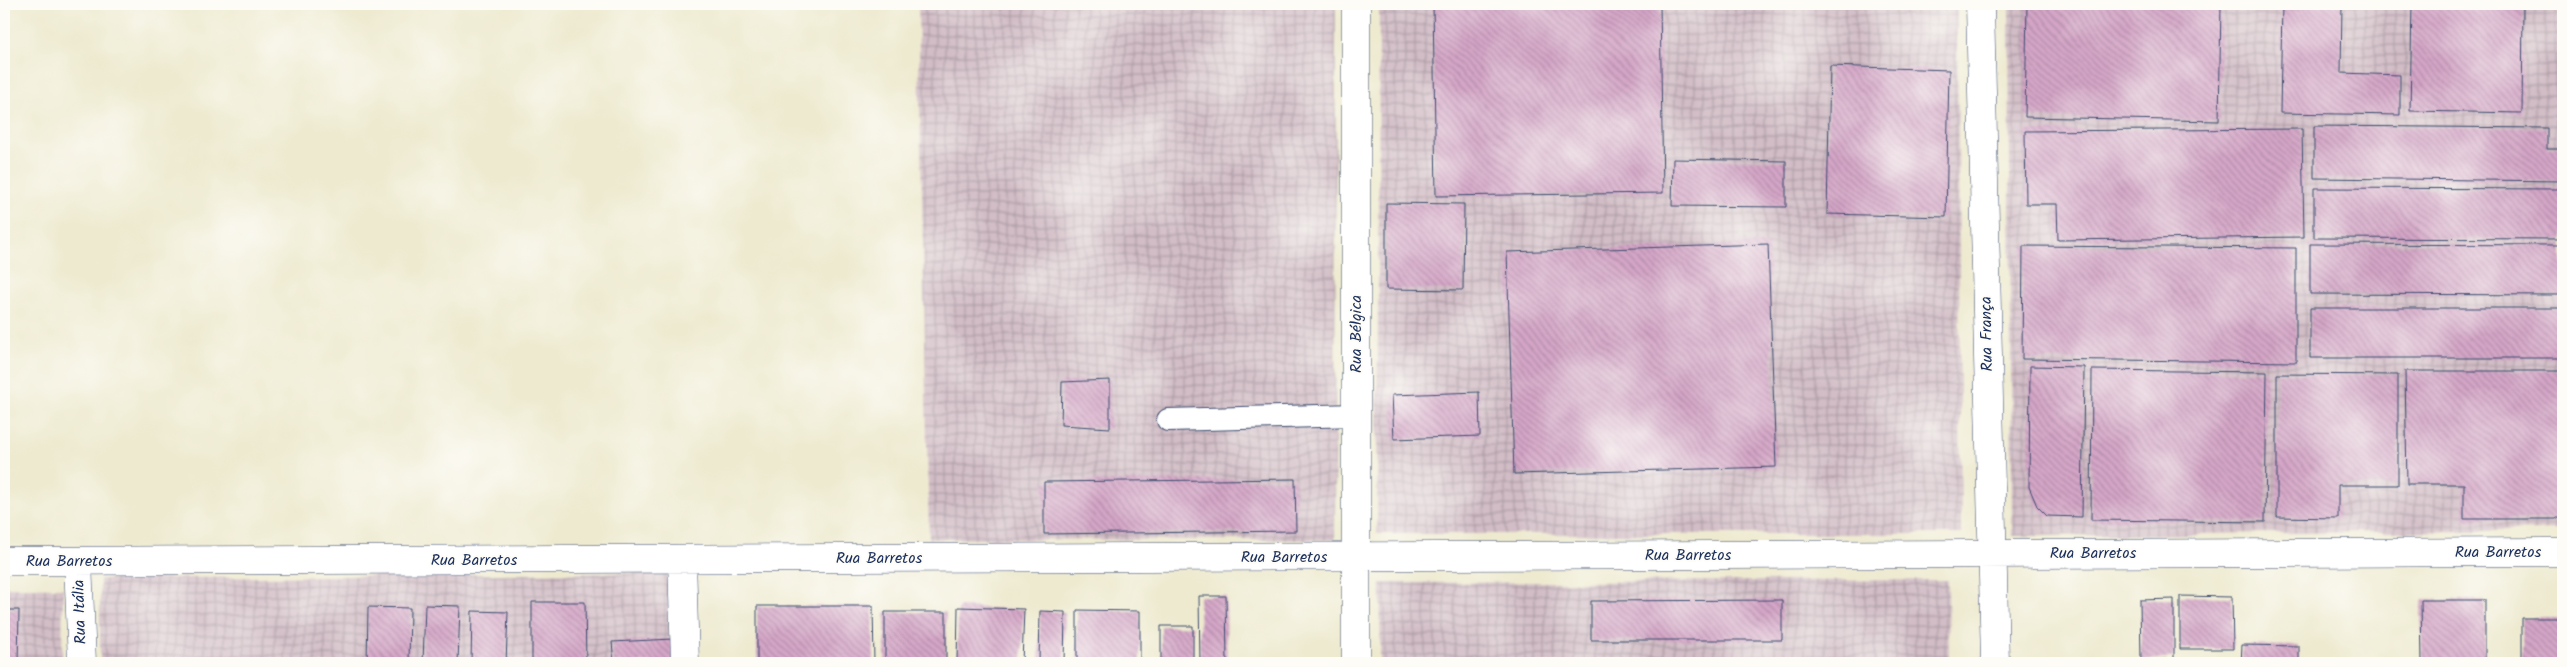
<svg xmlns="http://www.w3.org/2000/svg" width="2567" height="667" viewBox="0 0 2567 667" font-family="Kalam,sans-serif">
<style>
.industrial{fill:url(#industrial-grid)}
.building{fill:url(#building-back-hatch)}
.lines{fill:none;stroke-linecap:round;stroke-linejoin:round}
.service-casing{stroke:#3b4b6f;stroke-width:24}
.minor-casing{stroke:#3b4b6f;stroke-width:29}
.service{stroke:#fff;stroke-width:22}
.minor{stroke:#fff;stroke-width:28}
.labels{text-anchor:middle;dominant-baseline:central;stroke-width:4;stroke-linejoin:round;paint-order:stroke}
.street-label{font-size:16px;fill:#1b2f5e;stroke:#fdfcf7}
</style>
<defs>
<pattern id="industrial-grid" width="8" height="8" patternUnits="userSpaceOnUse" patternTransform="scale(1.25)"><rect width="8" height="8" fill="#d2bdc6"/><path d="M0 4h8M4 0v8" fill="none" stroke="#aa9aa4"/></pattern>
<pattern id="building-back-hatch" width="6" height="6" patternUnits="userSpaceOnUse" patternTransform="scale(1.25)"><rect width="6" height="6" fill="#d5a6c7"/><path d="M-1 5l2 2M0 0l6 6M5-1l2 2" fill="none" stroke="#ac88a5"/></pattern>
</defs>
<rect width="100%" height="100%" fill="#fdfcf7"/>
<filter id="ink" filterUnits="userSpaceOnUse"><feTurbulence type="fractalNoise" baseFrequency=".02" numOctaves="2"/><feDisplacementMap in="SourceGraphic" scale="10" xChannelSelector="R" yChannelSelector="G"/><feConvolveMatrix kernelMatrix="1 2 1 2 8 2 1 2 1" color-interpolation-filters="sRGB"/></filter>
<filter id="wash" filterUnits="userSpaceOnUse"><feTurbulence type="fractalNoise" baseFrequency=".0096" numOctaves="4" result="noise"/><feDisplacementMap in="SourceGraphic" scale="20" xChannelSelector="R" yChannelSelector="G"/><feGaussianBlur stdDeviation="1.12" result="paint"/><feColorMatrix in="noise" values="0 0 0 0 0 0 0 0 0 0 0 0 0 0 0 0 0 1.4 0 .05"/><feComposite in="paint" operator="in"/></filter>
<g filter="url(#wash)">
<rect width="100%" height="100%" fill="#eeead0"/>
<!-- industrial -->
<path class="industrial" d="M918,4h418l-1,536 -406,-1z
M1379,4h578l4,530h-584z
M2009,4h554v526l-551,6z
M4,251l2,243h-2z
M668,572l2,91h-570v-84z
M1948,580l1,83h-569l1,-80z
M4,587l59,1 -1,75h-58z"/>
<g id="blocks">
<!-- building -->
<path class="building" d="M1433,4h227l3,189 -227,3z
M2027,4h194l-2,117 -194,-4z
M2282,4h60l-1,69 59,2v40l-120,-2z
M2412,4h111l-1,109 -112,-2z
M1830,66l119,4 -3,147 -119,-3z
M2314,126l233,2v21h16v32l-249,-3z
M2302,129l2,108 -246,3 -1,-36h-31l-1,-73z
M1673,159l113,2v46l-114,-1z
M2314,188l249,1v50l-249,-1z
M1386,203l78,1 -1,86 -77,-1z
M1768,244l8,223 -262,7 -7,-222z
M2310,244l253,1v50l-253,-1z
M2023,246l273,2v114l-274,-3z
M2310,308h253v50h-253z
M2030,366l54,1 -2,150 -35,-1 -10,-10 -8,-19z
M2092,370l175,2 -2,150 -174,-2z
M2405,371h158v143l-7,5h-92v-35h-57z
M2277,374l121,1v110h-60v33l-61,-1z
M1110,380v48l-49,-3 1,-43z
M1479,392l1,44 -86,3 -2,-44z
M1295,479l1,52 -252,3v-52z
M1199,596h27l1,67h-27z
M2180,596l52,1 1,52h-53z
M2174,599v60l-33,1 -1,-60z
M1782,600v40h-191v-39z
M2421,600h64v63h-63z
M532,602h53l1,61h-54z
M425,605l35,1 -2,57h-35z
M757,606h116l1,57h-117z
M368,607l42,1 -1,55h-42z
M958,607l66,2 -2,54h-65z
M4,610h15l-1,53h-14z
M1077,610l63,1v52h-63z
M472,611l36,1 -2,51h-35z
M1040,611l25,1 -1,51h-25z
M885,612h61v51h-61z
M2522,618h41v45h-41z
M1161,626h32v37h-32z
M673,639l1,24h-60l-2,-21z
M2242,645l57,1v17h-58z"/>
</g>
</g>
<g filter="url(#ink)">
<use href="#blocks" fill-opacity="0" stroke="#3b4b6f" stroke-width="1"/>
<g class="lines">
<!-- service casing -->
<g class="service-casing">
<path id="service" d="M1168,420l188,-5"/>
</g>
<!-- minor casing -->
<g class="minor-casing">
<path id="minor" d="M1356,4v659
M1980,4l15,659
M682,559l3,104
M4,561l2559,-9
M78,561l4,102"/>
</g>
<!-- service -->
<use href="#service" class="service"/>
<!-- minor -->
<use href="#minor" class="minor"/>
</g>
</g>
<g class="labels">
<!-- street labels -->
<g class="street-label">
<text transform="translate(1356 334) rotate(-90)">Rua Bélgica</text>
<text transform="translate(1987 334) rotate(-91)">Rua França</text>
<text x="2498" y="552">Rua Barretos</text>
<text x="2093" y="553">Rua Barretos</text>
<text x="1688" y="555">Rua Barretos</text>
<text x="1284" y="557">Rua Barretos</text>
<text x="879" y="558">Rua Barretos</text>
<text x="474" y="560">Rua Barretos</text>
<text x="69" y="561">Rua Barretos</text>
<text transform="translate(80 612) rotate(-92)">Rua Itália</text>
</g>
</g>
<!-- margin -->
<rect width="2567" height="667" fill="none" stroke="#fdfcf7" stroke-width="20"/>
</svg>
